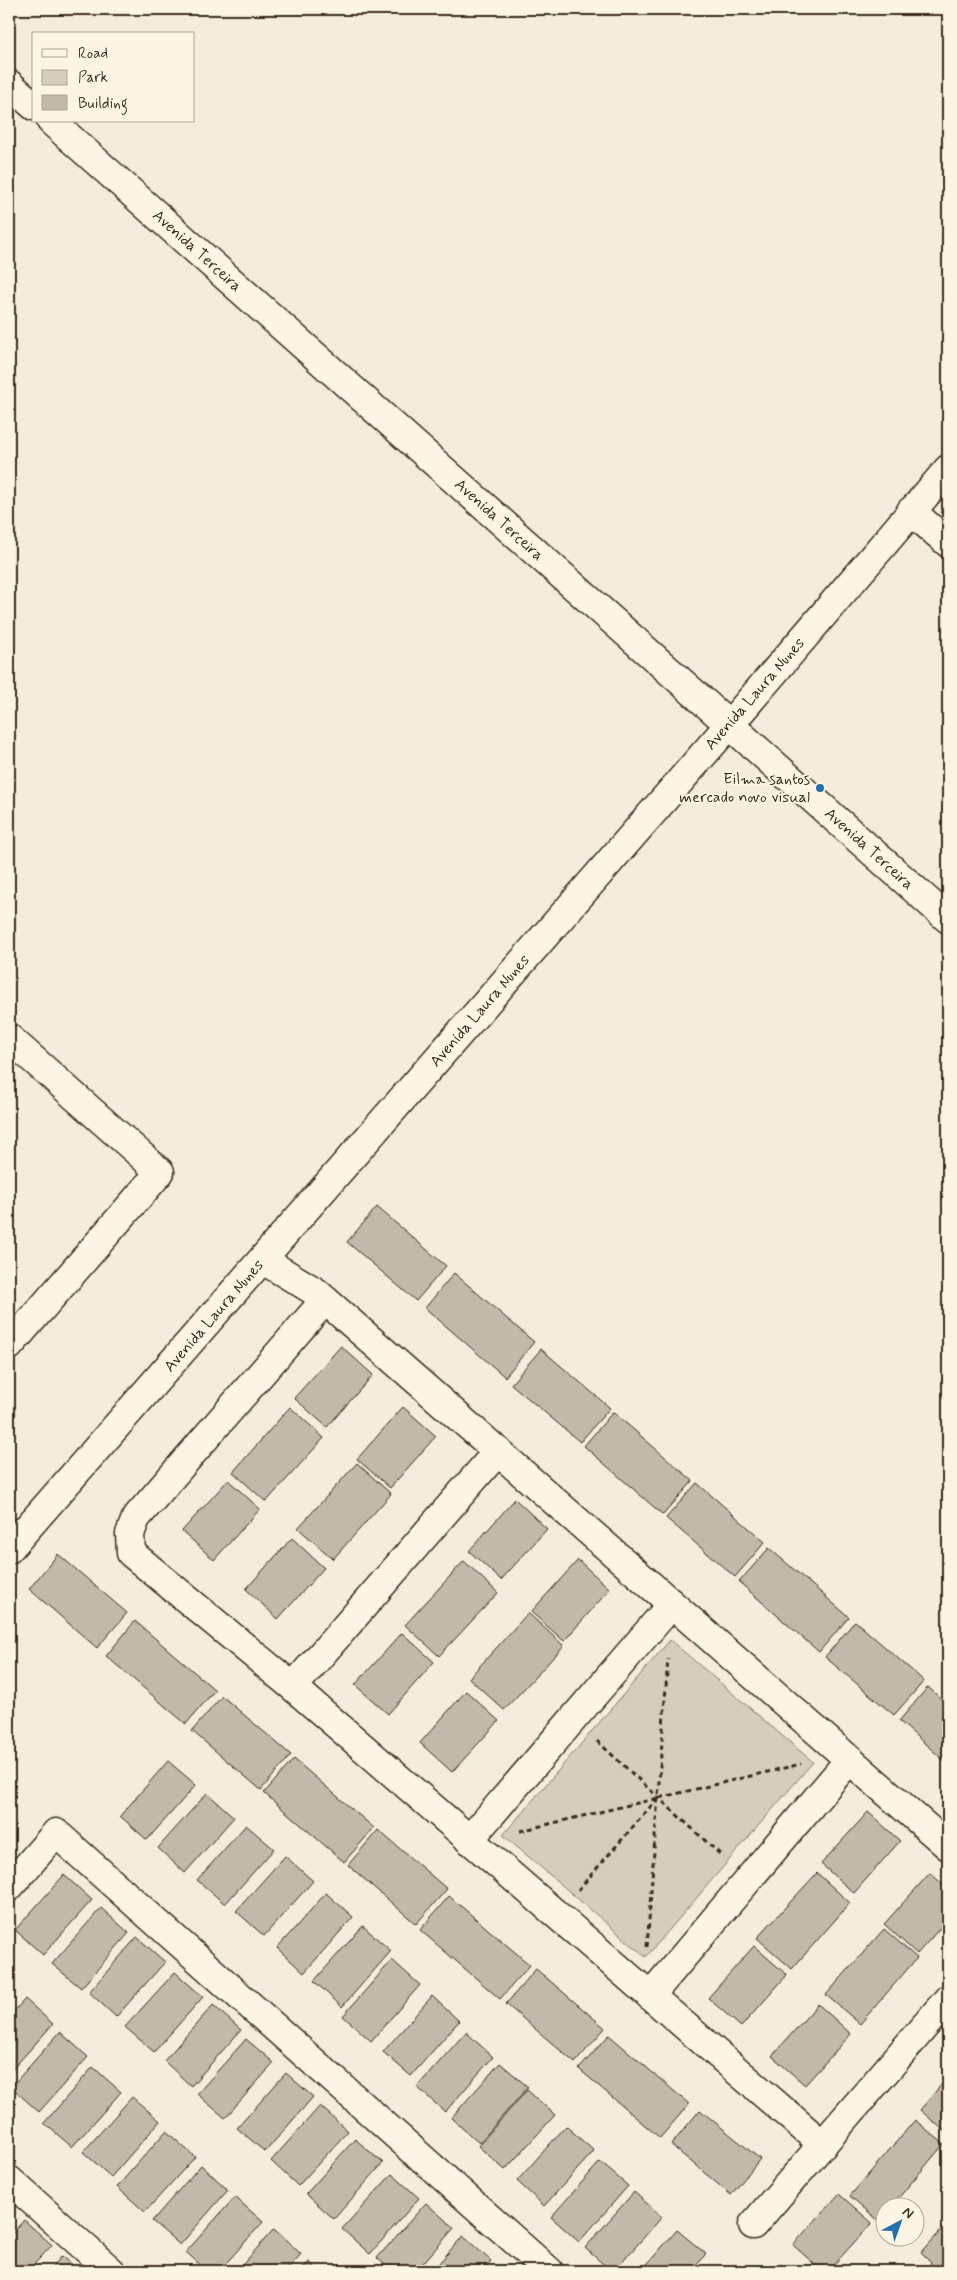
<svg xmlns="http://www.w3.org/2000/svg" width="957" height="2280" viewBox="0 0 957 2280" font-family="Mynerve,sans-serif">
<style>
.green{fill:#d6cdbd;stroke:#887c6e}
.building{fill:#c3b9aa;stroke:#3b2a1e}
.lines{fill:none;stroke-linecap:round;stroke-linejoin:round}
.street-casing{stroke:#3b2a1e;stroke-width:31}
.secondary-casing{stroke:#3b2a1e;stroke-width:31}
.path{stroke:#3b2a1e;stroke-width:3;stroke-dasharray:5 4;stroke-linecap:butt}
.street{stroke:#fcf5e5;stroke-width:28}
.secondary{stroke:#fcf5e5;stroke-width:28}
.poi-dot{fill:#1f6fb2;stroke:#fcf5e5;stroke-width:2}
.labels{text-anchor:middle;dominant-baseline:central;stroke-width:4;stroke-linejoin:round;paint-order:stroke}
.street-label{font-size:16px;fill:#3b2a1e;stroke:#fcf5e5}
.poi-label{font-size:16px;fill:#3b2a1e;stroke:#fcf5e5;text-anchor:end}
</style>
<rect width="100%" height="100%" fill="#f4eddd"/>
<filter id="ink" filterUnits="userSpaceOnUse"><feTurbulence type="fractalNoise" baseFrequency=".02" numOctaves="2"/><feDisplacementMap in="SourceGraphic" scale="10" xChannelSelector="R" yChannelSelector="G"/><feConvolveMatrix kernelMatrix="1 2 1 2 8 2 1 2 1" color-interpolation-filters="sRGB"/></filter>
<g filter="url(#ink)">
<!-- green -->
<path class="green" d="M670,1640l143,122 -167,195 -143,-122z"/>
<!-- building -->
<path class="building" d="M377,1207l69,59 -30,35 -69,-59z
M454,1273l80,69 -29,35 -80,-69z
M341,1346l32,29 -46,52 -33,-29z
M541,1349l69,59 -30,34 -69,-58z
M290,1407l34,31 -58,64 -33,-30z
M403,1407l33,29 -46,52 -33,-29z
M613,1412l80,69 -30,34 -79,-69z
M357,1463l34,31 -58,65 -35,-31z
M228,1480l32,29 -46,51 -32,-29z
M697,1483l68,59 -30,35 -69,-59z
M515,1499l32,30 -46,51 -32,-29z
M292,1538l32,30 -46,51 -32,-30z
M769,1548l80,69 -30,35 -80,-70z
M58,1554l69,59 -30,35 -68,-59z
M578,1560l32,29 -46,52 -33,-29z
M464,1561l34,32 -59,63 -34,-31z
M528,1613l36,33 -60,64 -35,-32z
M135,1621l80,69 -29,34 -80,-68z
M855,1621l69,60 -30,34 -69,-58z
M402,1633l32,29 -46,52 -33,-29z
M928,1687l20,18v59l-49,-43z
M466,1691l33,30 -47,51 -32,-29z
M222,1696l69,59 -30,35 -69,-59z
M294,1759l80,69 -30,34 -80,-69z
M168,1761l28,24 -49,55 -27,-24z
M207,1793l27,24 -49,56 -27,-25z
M868,1812l32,29 -46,52 -33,-29z
M246,1825l28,24 -49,55 -28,-24z
M378,1830l69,59 -31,35 -68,-59z
M285,1856l28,25 -49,55 -28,-25z
M817,1873l33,30 -58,66 -35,-31z
M930,1873l18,16v30l-31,35 -33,-30z
M64,1875l28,25 -49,55 -28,-25z
M326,1893l27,24 -49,56 -27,-25z
M449,1896l81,69 -30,34 -80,-69z
M101,1908l28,25 -48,55 -29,-24z
M363,1926l28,25 -49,56 -28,-26z
M884,1929l33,29 -57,66 -34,-29z
M137,1937l28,25 -49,55 -27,-25z
M754,1946l33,29 -46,52 -33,-29z
M392,1960l28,25 -49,56 -28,-25z
M536,1969l69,59 -30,35 -69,-59z
M175,1972l28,25 -49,55 -29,-25z
M432,1996l27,25 -48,55 -28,-24z
M25,1999l28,25 -44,49v-56z
M818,2004l33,30 -46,51 -33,-29z
M213,2005l28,25 -50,56 -27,-25z
M60,2032l28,25 -49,55 -28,-25z
M466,2032l27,25 -48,55 -28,-25z
M609,2035l80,69 -29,34 -81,-69z
M246,2039l28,24 -49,55 -28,-24z
M500,2063l28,24 -49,56 -28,-25z
M93,2067l28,25 -49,55 -28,-24z
M286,2073l27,24 -48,55 -28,-24z
M948,2077v57l-28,-24z
M527,2090l28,25 -50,55 -27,-24z
M132,2097l28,24 -49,56 -28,-25z
M320,2106l28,25 -50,55 -27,-25z
M700,2110l60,49 -29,36 -60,-50z
M915,2120l29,24 -54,64h-6v7l-5,6 -29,-25z
M566,2126l28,25 -50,55 -27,-25z
M166,2131l29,26 -50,55 -28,-25z
M355,2139l28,24 -49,56 -28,-25z
M600,2162l28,24 -49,56 -28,-25z
M201,2165l27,25 -48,55 -28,-24z
M392,2174l27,24 -49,56 -28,-25z
M634,2192l28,25 -48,54h-3l-26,-23z
M839,2194l33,29 -44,48h-6l-29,-26z
M235,2197l28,25 -44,49h-12l-21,-19z
M426,2203l28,25 -38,43h-24l-15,-13z
M24,2220l28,25 -24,26h-19v-34z
M946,2225l2,2v44h-24l7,-8 -10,-10z
M274,2229l27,25 -15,17h-49z
M677,2230l29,24 -16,17h-49z
M463,2236l28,25 -9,10h-50z
M62,2256l18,15h-31z
M309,2262l10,9h-19z
M717,2266l6,5h-11z"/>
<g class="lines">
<!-- street casing -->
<g class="street-casing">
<path id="street" d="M911,511l37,32
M9,1038l151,134 -151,174
M263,1260l53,32 632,554
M325,1300l-189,218 -6,16 1,19 162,134 530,458
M293,1687l205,-236
M469,1840l203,-236
M9,1887l47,-54 493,438
M650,1996l200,-237
M9,2180l102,91
M753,2225l195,-226"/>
</g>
<!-- secondary casing -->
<g class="secondary-casing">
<path id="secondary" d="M9,84l25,22
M51,121l897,798
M9,1549l720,-824 219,-256"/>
</g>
<!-- path -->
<path class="path" d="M597,1741l126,116
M520,1831l281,-67
M578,1890l80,-92
M647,1947l21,-288"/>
<!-- street -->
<use href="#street" class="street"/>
<!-- secondary -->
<use href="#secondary" class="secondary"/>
</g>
</g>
<!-- markers -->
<circle class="poi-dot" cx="820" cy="788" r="5"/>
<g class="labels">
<!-- street labels -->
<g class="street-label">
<text transform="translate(197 251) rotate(42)">Avenida Terceira</text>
<text transform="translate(499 520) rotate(42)">Avenida Terceira</text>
<text transform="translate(755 694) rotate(-49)">Avenida Laura Nunes</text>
<text transform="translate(869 849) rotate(42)">Avenida Terceira</text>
<text transform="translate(480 1011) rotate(-49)">Avenida Laura Nunes</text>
<text transform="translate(214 1316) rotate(-49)">Avenida Laura Nunes</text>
</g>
<!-- poi labels -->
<g class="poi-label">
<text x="810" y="779">Eilma santos<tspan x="810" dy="18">mercado novo visual</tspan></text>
</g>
</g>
<!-- margin -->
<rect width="957" height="2280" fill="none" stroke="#fcf5e5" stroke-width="30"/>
<rect x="15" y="15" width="927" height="2250" fill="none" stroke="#3b2a1e" stroke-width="2" filter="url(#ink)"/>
<!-- legend -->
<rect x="32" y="32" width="162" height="90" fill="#fcf5e5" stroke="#afa495"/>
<rect x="42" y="49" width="25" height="8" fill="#fcf5e5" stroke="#afa495"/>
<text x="78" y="58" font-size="15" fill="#3b2a1e">Road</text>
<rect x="42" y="70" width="25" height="15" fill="#d6cdbd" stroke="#afa495"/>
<text x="78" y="82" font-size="15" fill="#3b2a1e">Park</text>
<rect x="42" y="95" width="25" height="15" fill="#c3b9aa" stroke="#afa495"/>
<text x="78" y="108" font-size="15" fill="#3b2a1e">Building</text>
<!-- north arrow -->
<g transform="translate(900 2222) rotate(41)"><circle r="24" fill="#fcf5e5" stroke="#afa495"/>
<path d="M0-4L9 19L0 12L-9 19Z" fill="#1f6fb2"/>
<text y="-8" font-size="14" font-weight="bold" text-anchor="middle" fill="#3b2a1e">N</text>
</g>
</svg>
